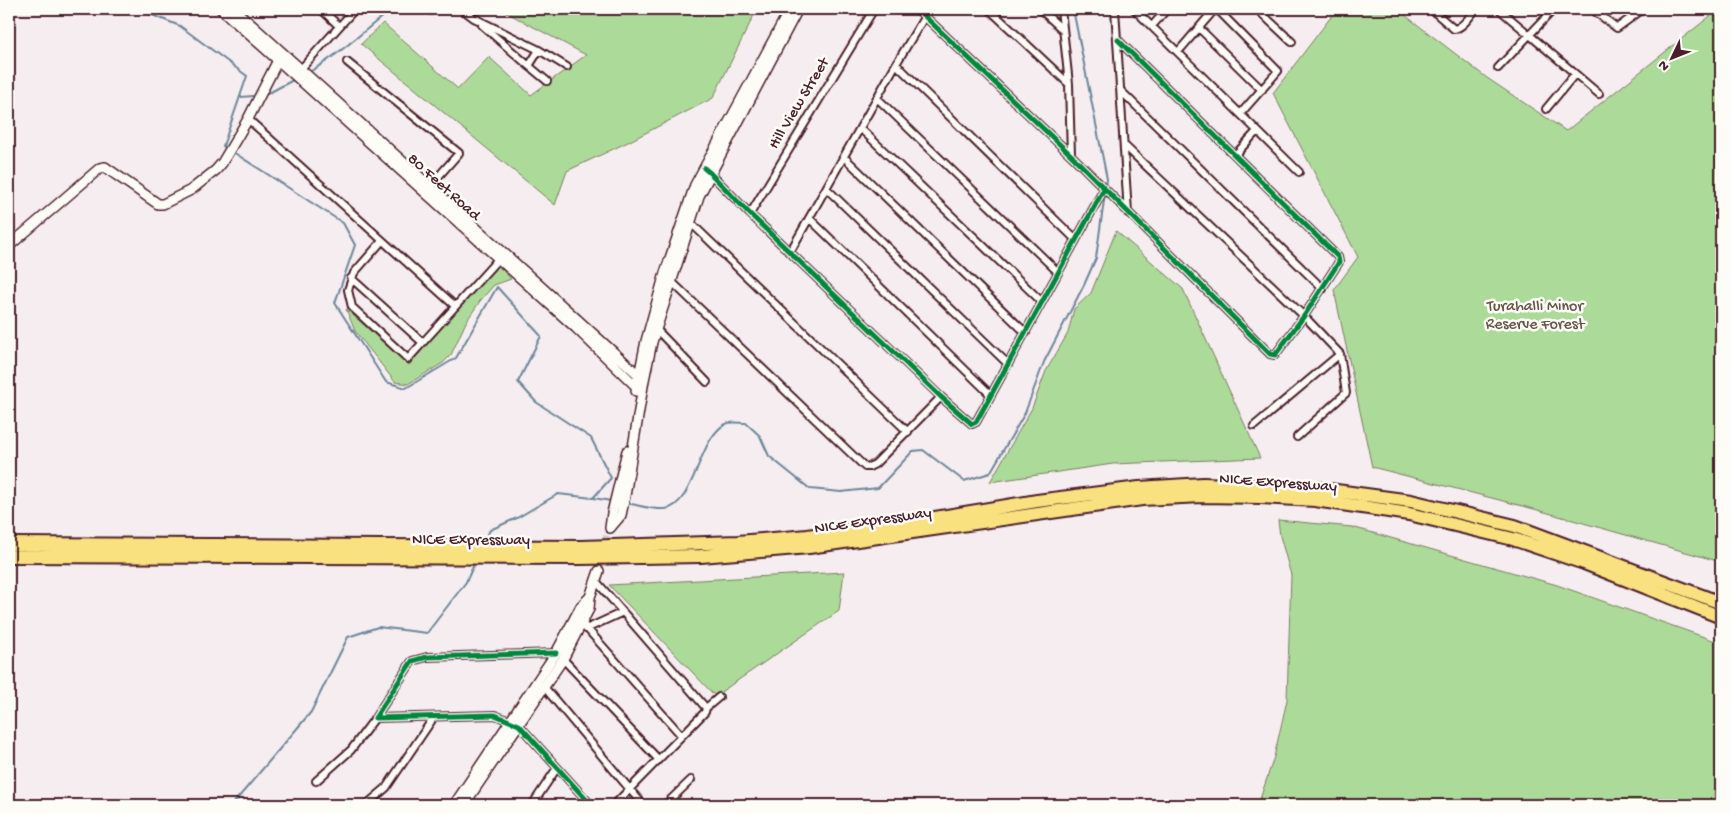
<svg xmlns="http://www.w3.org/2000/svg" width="1730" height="814" viewBox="0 0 1730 814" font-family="'Gochi Hand',sans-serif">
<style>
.green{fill:#acda99;stroke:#7b7c62}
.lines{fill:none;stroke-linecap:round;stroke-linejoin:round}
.stream{stroke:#6c879a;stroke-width:2}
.secondary-tunnel{stroke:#d4c4c9;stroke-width:9;stroke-dasharray:9 4.5;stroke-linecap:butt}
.minor-casing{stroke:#4a1f2b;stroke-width:10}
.tertiary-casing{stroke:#4a1f2b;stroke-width:12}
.secondary-casing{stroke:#4a1f2b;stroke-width:12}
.motorway-casing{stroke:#4a1f2b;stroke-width:16}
.minor{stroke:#fdfcf7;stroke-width:6}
.tertiary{stroke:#fdfcf7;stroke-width:9}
.secondary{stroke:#fdfcf7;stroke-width:9}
.motorway{stroke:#fae180;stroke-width:12}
.cycleway-casing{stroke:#fdfcf7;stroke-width:8}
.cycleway{stroke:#00873e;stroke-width:5}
.labels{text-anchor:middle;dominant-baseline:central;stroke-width:5;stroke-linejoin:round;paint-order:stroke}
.street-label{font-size:16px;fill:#4a1f2b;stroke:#fdfcf7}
.park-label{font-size:16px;fill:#67574c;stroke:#fdfcf7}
</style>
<rect width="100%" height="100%" fill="#f6edf0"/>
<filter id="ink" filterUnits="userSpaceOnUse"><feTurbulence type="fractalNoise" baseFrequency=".02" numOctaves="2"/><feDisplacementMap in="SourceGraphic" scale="10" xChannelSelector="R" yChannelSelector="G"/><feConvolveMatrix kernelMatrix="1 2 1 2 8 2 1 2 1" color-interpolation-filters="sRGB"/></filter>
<g filter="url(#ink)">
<!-- green -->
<path class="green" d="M500,9h257l-44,89 -85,44 -61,29 -12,34 -194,-161 22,-21 75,66 31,-32 42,38 55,-40z
M1337,9h60l90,69 79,53 153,-122h2v553l-187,-53 -162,-42 -38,-177 24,-33 -85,-164z
M1116,231l67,58 77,169 -147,6 -123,18 42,-74 14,-37 22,-38 6,-24 17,-16z
M497,264l14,15 -17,6 -14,16 -14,21 -15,33 -8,8 -35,21 -13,-2 -40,-51 -9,-22 63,56z
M1278,520l74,7 205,58 164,58v162h-463l16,-48 13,-57 4,-125 -11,-39z
M844,572l-5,39 -124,85 -106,-111z"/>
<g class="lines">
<!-- stream -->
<path class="stream" d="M137,9l43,17 67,50 -24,70 4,2
M421,9l9,6 5,-1 1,-5
M1073,9l34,170 -1,9
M311,71c30,-17 53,-41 81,-62
M267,94l28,-15
M241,97l12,-1
M233,152l110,71 12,22 -20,58 51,79 20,6 50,-30 41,-71 44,49 -23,46 18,20 55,36 20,40 -18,20 -35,-4 -41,24 -27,12 -6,12
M594,498l17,3
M626,503c12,2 27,7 39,6 30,-3 33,-72 61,-85 5,-3 14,-1 20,-1l14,13 9,20 41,33 31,3 37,-4 35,-37 10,-1 41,31 26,-8 35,-60 19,-51 40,-77 12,-27 9,-65
M232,805l79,-93 37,-75 30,-10 49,6 39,-51 9,-20"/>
<!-- secondary-tunnel -->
<path class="secondary-tunnel" d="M599,571l11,-43"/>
<!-- minor casing -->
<g class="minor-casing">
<path id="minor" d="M321,9l18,17
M462,9l12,9 65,32 28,17
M917,9l154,146 199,199 5,1 29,-39 35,-54 -1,-5 -220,-217
M989,9l80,75
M1040,9l23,21
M1061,9l8,75 2,71
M1115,9l13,204
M1134,9l165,163
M1217,9l61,62 -37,42
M1257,9l35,33
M1431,9l23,20c9,-1 16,-13 22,-20
M1499,9l100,85
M1592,9l25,19 26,-19
M482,25l47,41 10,-16
M1152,26l15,-17
M1199,28l63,62
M1178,52l37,-43
M347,62l112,91 -29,33
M896,64l179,175
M529,66l18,15
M1498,68l56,-59
M299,71l56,-62
M1121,91l202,198
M877,98l181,174
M1546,109l29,-35
M248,119l207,187
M860,128l182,174
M1124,145l180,171 36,38 6,39 -49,44
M1235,155l22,-24
M844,157l182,176
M708,171l42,43 191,183 31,27 4,-2 15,-27 113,-206
M826,188l182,176
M750,214l124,-205
M809,218l182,177
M691,223l217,209
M382,241l-28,32 -6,17 4,17 56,52 91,-101
M790,252l106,-188 29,-48
M351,278l71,64
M671,281l194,186h4l6,-3 66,-67
M656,329l51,53
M1254,426l86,-72
M596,581l110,127
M583,624l98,111
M586,629l37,-17
M556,653l-129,4 -15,4 -37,57 120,-3 24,10 72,80
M563,659l95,100
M545,688l98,117
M316,781l35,-31 24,-32
M366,805l20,-17 48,-71
M532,805l25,-37
M580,805l5,-6
M614,805l91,-93 1,-4 13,-11
M665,805l26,-25"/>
</g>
<!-- tertiary casing -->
<g class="tertiary-casing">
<path id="tertiary" d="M9,246l91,-78 5,-1 53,37h5l28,-14 25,-20 6,-7 26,-44 30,-59"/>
</g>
<!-- secondary casing -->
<g class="secondary-casing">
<path id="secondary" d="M221,9l355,319 66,64
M234,9l408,369
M636,391l10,-50 19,-68 30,-88 95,-176
M610,528l11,-13 4,-19 19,-116 8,-38 47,-146 99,-187
M610,528l2,-15 15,-62
M454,805l102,-152 25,-47 9,-9
M464,805l99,-146 26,-50 1,-12 9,-26"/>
</g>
<!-- motorway casing -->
<g class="motorway-casing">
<path id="motorway" d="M9,544l572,3 157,-5 69,-6 116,-16 114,-19 102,-13 64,-4 58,2 53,2 97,13 104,25 206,77
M9,556l571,2 121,-2 108,-9 333,-48 60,-3 59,1 54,3 94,14 104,25 71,24 137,54"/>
</g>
<!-- minor -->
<use href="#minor" class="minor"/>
<!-- tertiary -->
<use href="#tertiary" class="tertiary"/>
<!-- secondary -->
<use href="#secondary" class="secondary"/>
<!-- motorway -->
<use href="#motorway" class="motorway"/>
<!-- cycleway casing -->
<g class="cycleway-casing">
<path id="cycleway" d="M917,9l154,146 199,199 5,1 29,-39 35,-54 -1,-5 -220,-217
M704,168l6,5 40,41 191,183 31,27 4,-2 15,-27 113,-206
M556,653l-129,4 -15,4 -37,57 120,-3 24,10 72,80"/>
</g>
<!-- cycleway -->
<use href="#cycleway" class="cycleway"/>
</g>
</g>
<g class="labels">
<!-- street labels -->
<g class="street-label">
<text transform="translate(800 104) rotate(-59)">Hill View Street</text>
<text transform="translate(443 188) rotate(42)">80 Feet Road</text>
<text transform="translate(1278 484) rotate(4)">NICE Expressway</text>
<text transform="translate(873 522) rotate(-8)">NICE Expressway</text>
<text x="471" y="541">NICE Expressway</text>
</g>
<!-- park labels -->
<g class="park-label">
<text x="1535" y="307">Turahalli Minor<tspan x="1535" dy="18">Reserve Forest</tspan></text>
</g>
</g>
<!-- margin -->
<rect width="1730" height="814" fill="none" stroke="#fdfcf7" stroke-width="30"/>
<rect x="15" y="15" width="1700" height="784" fill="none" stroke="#4a1f2b" stroke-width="2" filter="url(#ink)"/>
<!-- north arrow -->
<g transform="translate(1672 58) rotate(227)" stroke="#fdfcf7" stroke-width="4" paint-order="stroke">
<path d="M0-4L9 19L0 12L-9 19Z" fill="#4a1f2b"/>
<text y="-8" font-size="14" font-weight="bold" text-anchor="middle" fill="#4a1f2b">N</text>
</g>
</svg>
